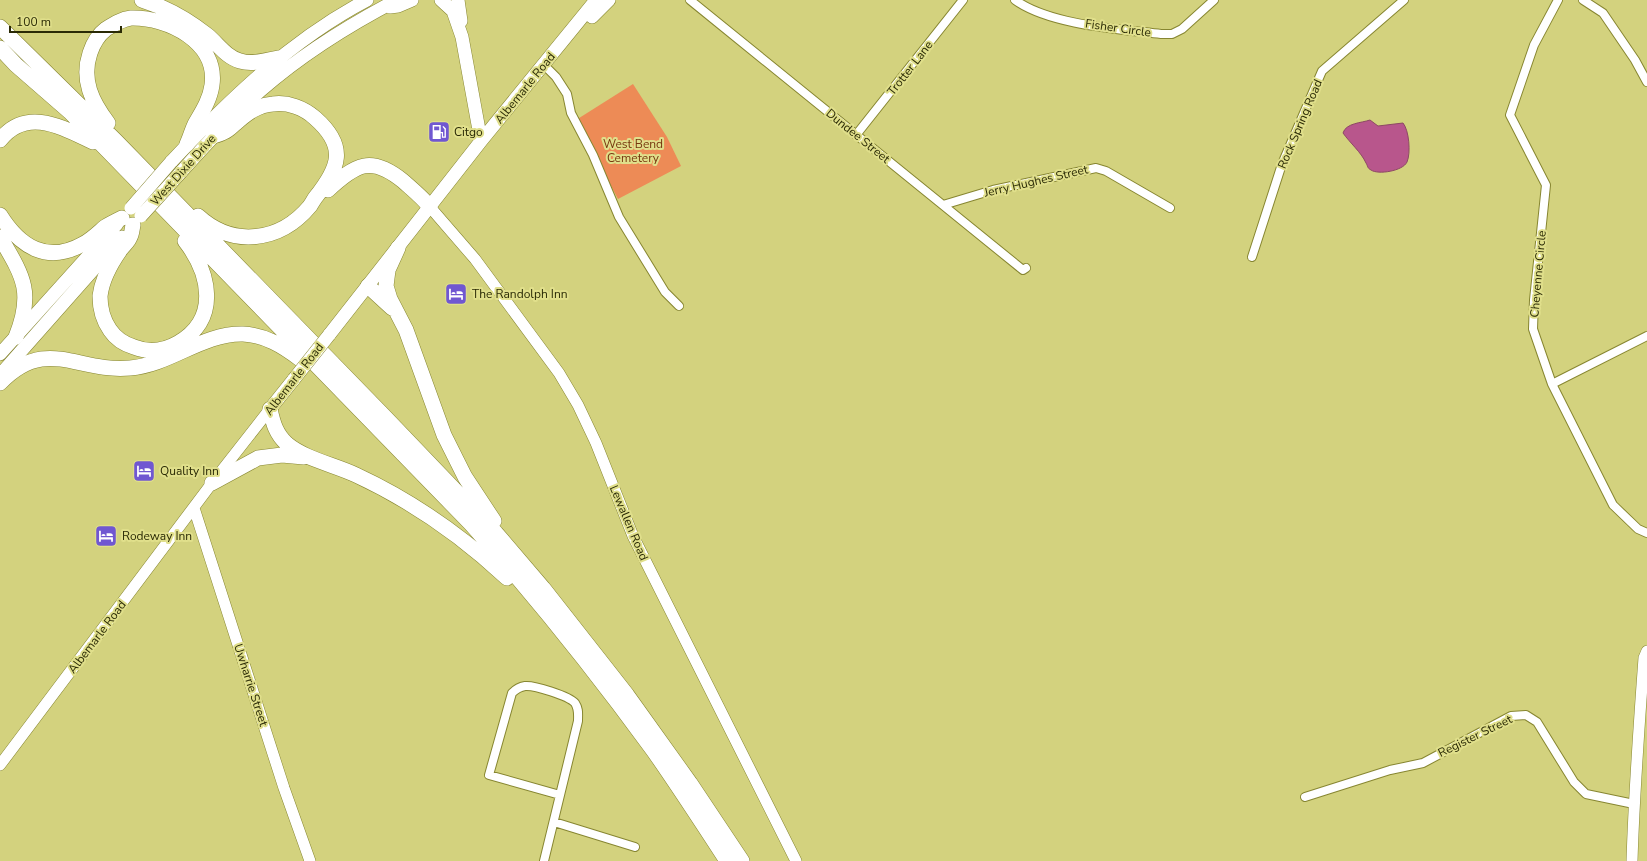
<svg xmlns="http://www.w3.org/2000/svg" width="1647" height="861" viewBox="0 0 1647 861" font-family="'Nunito Sans',sans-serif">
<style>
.green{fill:#ed8b56}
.water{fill:#b8568c;stroke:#8d4964}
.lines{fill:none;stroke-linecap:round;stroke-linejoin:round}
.street-casing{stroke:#878631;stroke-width:10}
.secondary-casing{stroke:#878631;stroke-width:12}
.primary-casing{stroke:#878631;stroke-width:14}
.highway-casing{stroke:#878631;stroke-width:16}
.street{stroke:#fff;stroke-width:8}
.secondary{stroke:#fff;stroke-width:11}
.primary{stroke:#fff;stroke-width:13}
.highway{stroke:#fff;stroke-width:15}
.primary-bridge-casing{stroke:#878631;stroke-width:14;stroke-linecap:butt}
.primary-bridge{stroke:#fff;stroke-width:13}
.labels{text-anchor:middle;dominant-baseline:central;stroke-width:4;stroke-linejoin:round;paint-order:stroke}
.street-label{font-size:12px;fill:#2a2a05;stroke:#e0df8b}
.poi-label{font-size:12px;fill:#2a2a05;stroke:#e0df8b;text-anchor:start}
.park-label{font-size:12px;fill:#77370f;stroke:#e0df8b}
</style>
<rect width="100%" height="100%" fill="#d3d27e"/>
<!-- green -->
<path class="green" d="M633,84l34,53 14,29 -63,33 -42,-79z"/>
<!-- water -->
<path class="water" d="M1370,120l8,6 25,-3c6,7 8,30 4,39 -4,9 -29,13 -36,8 -4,-2 -3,-4 -5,-7 -5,-11 -16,-20 -23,-30 3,-10 18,-10 27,-13z"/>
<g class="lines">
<!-- street casing -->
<g class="street-casing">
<path id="street" d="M690,0l333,270 3,-2
M1015,0c35,25 103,29 146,34h11l10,-5 32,-29
M1558,0l-24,45 -24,70 36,70 -12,115 -1,29 19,55 61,121 25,24 9,4
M1583,0l20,13 32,47 12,22
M544,65l12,12 11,17 4,19 22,42 26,62 46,75 14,14
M856,135l107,-135
M943,205l50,-15 103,-22 10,3 64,37
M1252,257l30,-93 40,-93 82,-71
M1552,384l95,-48
M1305,797l85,-27 33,-7 88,-47 15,-1 11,7 37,60 12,12 48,10
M554,822l81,25
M544,861l34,-140c0,-7 1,-12 -3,-18 -6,-7 -41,-18 -50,-17 -6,1 -9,3 -13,7l-23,82 71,20"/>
</g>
<!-- secondary casing -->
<g class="secondary-casing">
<path id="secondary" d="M430,207l45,52 84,114 19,32 18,38 37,93 163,325
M194,508l90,280 26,73
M0,765l212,-282 58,-74
M1632,861c2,-68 7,-135 12,-203l3,-7"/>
</g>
<!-- primary casing -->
<g class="primary-casing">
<path id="primary" d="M441,0l12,11 9,26 19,104
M458,0l3,21
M390,7l8,-1 14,-6
M592,17l17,-17
M171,162c58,-62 120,-122 196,-162
M181,172c25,-28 51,-56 79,-81 41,-36 89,-66 137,-91
M329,335l152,-194 115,-141
M0,354l117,-130
M0,375l122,-138
M270,409l24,-30"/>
</g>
<!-- highway casing -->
<g class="highway-casing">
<path id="highway" d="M142,0c23,7 46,20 65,35 11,9 19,22 33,26 13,4 27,-1 39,-3
M0,27l116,114 269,276 111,116 47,55 84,107 63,88 52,78
M0,48l16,17 54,47 401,412c64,72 125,148 182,226 26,37 50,74 74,111
M108,123c-16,-21 -27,-43 -18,-70 3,-9 8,-18 16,-24 8,-5 16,-10 25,-11 37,-1 87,24 81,67 -2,15 -10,27 -17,39 -3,6 -5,14 -8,20
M0,140c27,-34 63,-12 93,2
M328,190c28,-26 43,-35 75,-9 10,9 19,16 27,26
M0,215c20,32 47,49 83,29 8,-4 15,-11 22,-17 5,-3 11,-6 17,-9
M198,216c35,32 82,26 112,-10 2,-3 3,-5 5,-8 24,-30 33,-51 0,-80 -11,-10 -27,-16 -42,-14 -15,1 -26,9 -37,19 -4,3 -7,7 -12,9 -3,2 -7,3 -11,4
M133,225c-1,4 -1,9 -3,12 -1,4 -6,8 -9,12 -10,14 -19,30 -21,47 0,12 3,24 10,34 6,9 14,14 24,17 15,6 30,4 44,-4 42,-24 32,-70 7,-102
M0,237c23,39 34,55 16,100
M398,248l-10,22 -2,16 4,13 16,31 38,105 21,42 29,44
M368,286l24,22
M0,383c46,-48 77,-10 130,-15 40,-3 72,-35 113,-34 22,1 40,12 57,25
M270,409c3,14 6,25 17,35 18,15 48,21 69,31 56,26 106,61 151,103
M212,483l46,-25 24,-3 22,2"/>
</g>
<!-- street -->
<use href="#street" class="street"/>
<!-- secondary -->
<use href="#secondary" class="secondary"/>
<!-- primary -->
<use href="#primary" class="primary"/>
<!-- highway -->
<use href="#highway" class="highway"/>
<!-- primary-bridge casing -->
<g class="primary-bridge-casing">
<path id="primary-bridge" d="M131,208l40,-46
M141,216l40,-44
M294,379l35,-44"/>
</g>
<!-- primary-bridge -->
<use href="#primary-bridge" class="primary-bridge"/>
</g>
<!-- icons -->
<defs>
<g id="fuel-square" transform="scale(1.15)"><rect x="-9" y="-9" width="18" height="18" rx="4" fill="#7057d1" stroke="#e0df8b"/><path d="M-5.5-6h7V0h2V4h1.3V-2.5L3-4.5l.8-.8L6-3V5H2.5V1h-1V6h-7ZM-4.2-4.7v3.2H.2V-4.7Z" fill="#fff"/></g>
<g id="hotel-square" transform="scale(1.15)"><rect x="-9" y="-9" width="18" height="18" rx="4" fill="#7057d1" stroke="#e0df8b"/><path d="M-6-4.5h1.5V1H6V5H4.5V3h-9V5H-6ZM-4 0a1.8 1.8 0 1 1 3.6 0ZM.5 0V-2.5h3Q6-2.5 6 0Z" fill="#fff"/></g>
</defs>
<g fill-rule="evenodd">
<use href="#fuel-square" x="439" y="132"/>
<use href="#hotel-square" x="456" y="294"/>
<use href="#hotel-square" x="144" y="471"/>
<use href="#hotel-square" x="106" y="536"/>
</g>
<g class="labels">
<!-- street labels -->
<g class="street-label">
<text transform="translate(1118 28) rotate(8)">Fisher Circle</text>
<text transform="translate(910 68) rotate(-52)">Trotter Lane</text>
<text transform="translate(525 88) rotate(-51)">Albemarle Road</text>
<text transform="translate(1300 124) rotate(-67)">Rock Spring Road</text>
<text transform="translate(858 136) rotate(39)">Dundee Street</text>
<text transform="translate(183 170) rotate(-48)">West Dixie Drive</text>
<text transform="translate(1036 181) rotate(-13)">Jerry Hughes Street</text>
<text transform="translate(1538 274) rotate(-85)">Cheyenne Circle</text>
<text transform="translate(294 379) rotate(-52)">Albemarle Road</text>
<text transform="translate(629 523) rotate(67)">Lewallen Road</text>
<text transform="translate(97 637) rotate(-53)">Albemarle Road</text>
<text transform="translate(251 685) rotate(72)">Uwharrie Street</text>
<text transform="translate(1475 736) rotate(-26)">Register Street</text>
</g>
<!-- poi labels -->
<g class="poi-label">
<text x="454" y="132">Citgo</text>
<text x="472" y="294">The Randolph Inn</text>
<text x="160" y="471">Quality Inn</text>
<text x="122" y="536">Rodeway Inn</text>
</g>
<!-- park labels -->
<g class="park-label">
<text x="633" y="144">West Bend<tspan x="633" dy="14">Cemetery</tspan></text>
</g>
</g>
<!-- scale -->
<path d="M10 26v6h111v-6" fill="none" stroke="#2a2a05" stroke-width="2"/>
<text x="16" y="26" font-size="12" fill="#2a2a05" stroke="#e0df8b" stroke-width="3" paint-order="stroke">100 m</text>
</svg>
